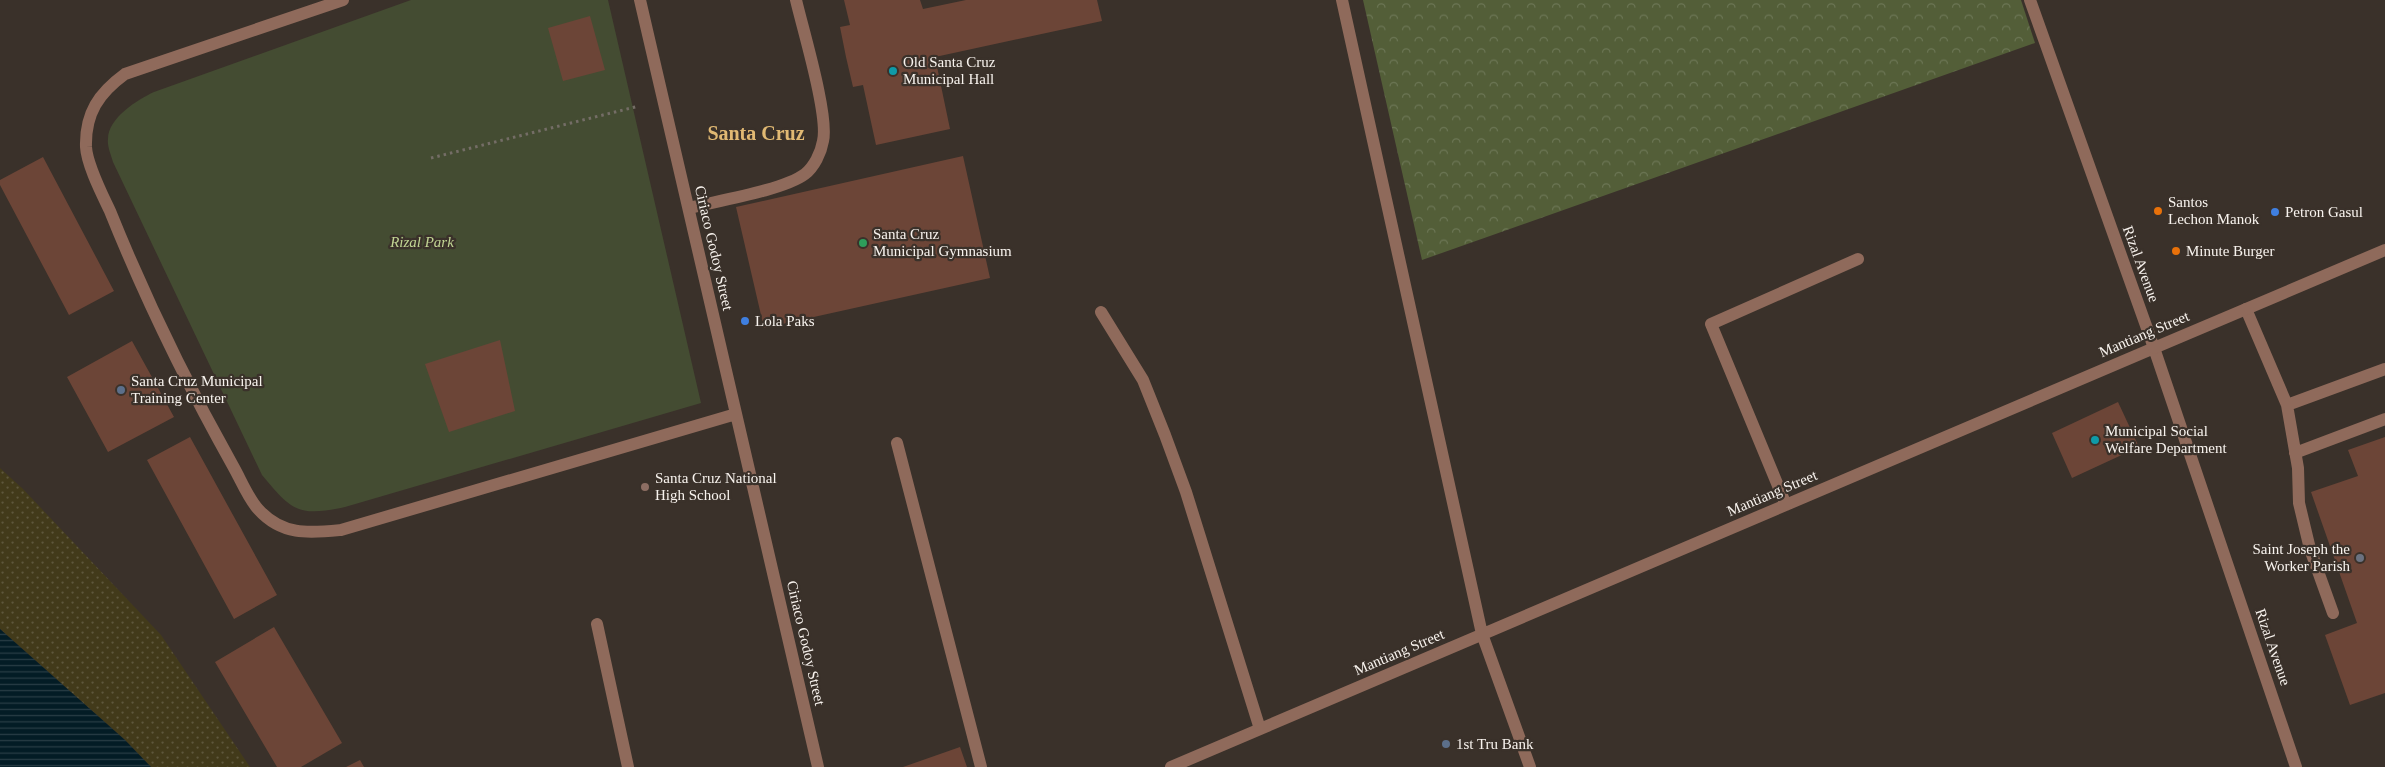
<svg xmlns="http://www.w3.org/2000/svg" width="2385" height="767" viewBox="0 0 2385 767" font-family="'Times New Roman',serif">
<style>
.green{fill:#444c32}
.forest{fill:url(#forest-crowns)}
.sand{fill:url(#sand-dots)}
.water{fill:url(#water-rules)}
.building{fill:#6c4537}
.lines{fill:none;stroke-linecap:round;stroke-linejoin:round}
.path{stroke:#746d66;stroke-width:3;stroke-dasharray:2.5 4;stroke-linecap:butt}
.service{stroke:#8f6a5b;stroke-width:12}
.minor{stroke:#8f6a5b;stroke-width:12}
.tertiary{stroke:#8f6a5b;stroke-width:12}
.culture-dot{fill:#0f9aa8;stroke:#3a312a;stroke-width:2}
.food-dot{fill:#e8710a;stroke:#3a312a;stroke-width:2}
.shop-dot{fill:#3f7fe0;stroke:#3a312a;stroke-width:2}
.leisure-dot{fill:#2e9e5b;stroke:#3a312a;stroke-width:2}
.service-dot{fill:#5c6f8a;stroke:#3a312a;stroke-width:2}
.education-dot{fill:#8d6e63;stroke:#3a312a;stroke-width:2}
.worship-dot{fill:#6b7280;stroke:#3a312a;stroke-width:2}
.labels{text-anchor:middle;dominant-baseline:central;stroke-width:4.5;stroke-linejoin:round;paint-order:stroke}
.poi-label{font-size:15px;fill:#f8f3ee;stroke:#3a312a;text-anchor:start}
.park-label{font-size:15px;font-style:italic;fill:#c1d493;stroke:#3a312a}
.street-label{font-size:15px;fill:#f8f3ee;stroke:#3a312a}
.district-label{font-size:20px;font-weight:bold;fill:#e1b973;stroke:#3a312a}
</style>
<defs>
<pattern id="forest-crowns" width="20" height="18" patternUnits="userSpaceOnUse" patternTransform="scale(1.25)"><rect width="20" height="18" fill="#535e38"/><path d="M2 6a3 3 0 1 1 6 0M12 15a3 3 0 1 1 6 0" fill="none" stroke="#6c7655"/></pattern>
<pattern id="sand-dots" width="8" height="8" patternUnits="userSpaceOnUse" patternTransform="scale(1.25)"><rect width="8" height="8" fill="#423a1a"/><path d="M2 2h.1M6 6h.1" fill="none" stroke="#5e573c" stroke-width="1.8" stroke-linecap="round"/></pattern>
<pattern id="water-rules" width="6" height="5" patternUnits="userSpaceOnUse" patternTransform="scale(1.25)"><rect width="6" height="5" fill="#031c25"/><path d="M0 2.5h6" fill="none" stroke="#283d45"/></pattern>
</defs>
<rect width="100%" height="100%" fill="#3a312a"/>
<!-- green -->
<path class="green" d="M411,0h197l93,403 -356,104c-47,10 -53,4 -83,-32l-149,-313c-2,-7 -6,-16 -5,-23 0,-21 29,-39 46,-47z"/>
<!-- forest -->
<path class="forest" d="M1363,0h658l14,43 -613,217z"/>
<!-- sand -->
<path class="sand" d="M0,468l23,21 138,146 89,132h-99l-26,-27 -125,-111z"/>
<!-- water -->
<path class="water" d="M0,629l125,111 26,27h-151z"/>
<!-- building -->
<path class="building" d="M844,0h76l3,9 43,-9h131l5,21 -167,36 15,72 -74,16 -13,-60 -10,2 -7,-30 -6,-30 10,-2z
M590,16l15,54 -42,11 -15,-53z
M963,156l27,122 -226,50 -28,-121z
M43,157l71,134 -45,24 -69,-130v-5z
M500,340l15,71 -66,21 -24,-68z
M132,341l42,76 -66,35 -41,-75z
M2118,402l21,45 -67,31 -20,-45z
M190,437l87,158 -43,24 -87,-159z
M2385,437v256l-35,12 -25,-70 32,-12 -46,-131 47,-16 -10,-26z
M274,627l68,116 -41,24h-24l-62,-105z
M960,747l7,20h-64z
M360,760l4,7h-18z"/>
<g class="lines">
<!-- path -->
<path class="path" d="M431,158l208,-52"/>
<!-- service -->
<path class="service" d="M689,208c28,-7 95,-18 116,-34 9,-7 16,-21 18,-33 6,-25 -20,-111 -27,-141
M2246,309l41,96 11,63 1,35 11,46 23,64
M2287,405l98,-36
M2295,453l90,-34
M597,624l31,143"/>
<!-- minor -->
<path class="minor" d="M343,0l-218,74c-26,19 -40,39 -39,73 1,18 16,47 24,64 35,87 77,173 123,255 8,14 15,32 25,43 24,27 51,24 83,21l395,-116
M640,0l178,767
M1342,0l140,634 48,133
M1101,312l42,68 22,55 21,57 74,237
M897,443l84,324
M1786,505l-75,-181 147,-65
M1171,767l983,-419 142,419"/>
<!-- tertiary -->
<path class="tertiary" d="M2030,0l124,348 231,-98"/>
</g>
<!-- markers -->
<g class="culture-dot">
<circle cx="893" cy="71" r="5"/>
<circle cx="2095" cy="440" r="5"/>
</g>
<g class="food-dot">
<circle cx="2158" cy="211" r="5"/>
<circle cx="2176" cy="251" r="5"/>
</g>
<g class="shop-dot">
<circle cx="2275" cy="212" r="5"/>
<circle cx="745" cy="321" r="5"/>
</g>
<circle class="leisure-dot" cx="863" cy="243" r="5"/>
<g class="service-dot">
<circle cx="121" cy="390" r="5"/>
<circle cx="1446" cy="744" r="5"/>
</g>
<circle class="education-dot" cx="645" cy="487" r="5"/>
<circle class="worship-dot" cx="2360" cy="558" r="5"/>
<g class="labels">
<!-- poi labels -->
<g class="poi-label">
<text x="903" y="62">Old Santa Cruz<tspan x="903" dy="17">Municipal Hall</tspan></text>
<text x="2168" y="202">Santos<tspan x="2168" dy="17">Lechon Manok</tspan></text>
<text x="2285" y="212">Petron Gasul</text>
<text x="873" y="234">Santa Cruz<tspan x="873" dy="17">Municipal Gymnasium</tspan></text>
<text x="2186" y="251">Minute Burger</text>
<text x="755" y="321">Lola Paks</text>
<text x="131" y="381">Santa Cruz Municipal<tspan x="131" dy="17">Training Center</tspan></text>
<text x="2105" y="431">Municipal Social<tspan x="2105" dy="17">Welfare Department</tspan></text>
<text x="655" y="478">Santa Cruz National<tspan x="655" dy="17">High School</tspan></text>
<text x="2350" y="549" text-anchor="end">Saint Joseph the<tspan x="2350" dy="17">Worker Parish</tspan></text>
<text x="1456" y="744">1st Tru Bank</text>
</g>
<!-- park labels -->
<g class="park-label">
<text x="422" y="242">Rizal Park</text>
</g>
<!-- street labels -->
<g class="street-label">
<text transform="translate(714 248) rotate(77)">Ciriaco Godoy Street</text>
<text transform="translate(2141 264) rotate(70)">Rizal Avenue</text>
<text transform="translate(2144 334) rotate(-23)">Mantiang Street</text>
<text transform="translate(1772 493) rotate(-23)">Mantiang Street</text>
<text transform="translate(806 643) rotate(77)">Ciriaco Godoy Street</text>
<text transform="translate(2273 647) rotate(71)">Rizal Avenue</text>
<text transform="translate(1399 652) rotate(-23)">Mantiang Street</text>
</g>
<!-- district labels -->
<g class="district-label">
<text x="756" y="133">Santa Cruz</text>
</g>
</g>
</svg>
